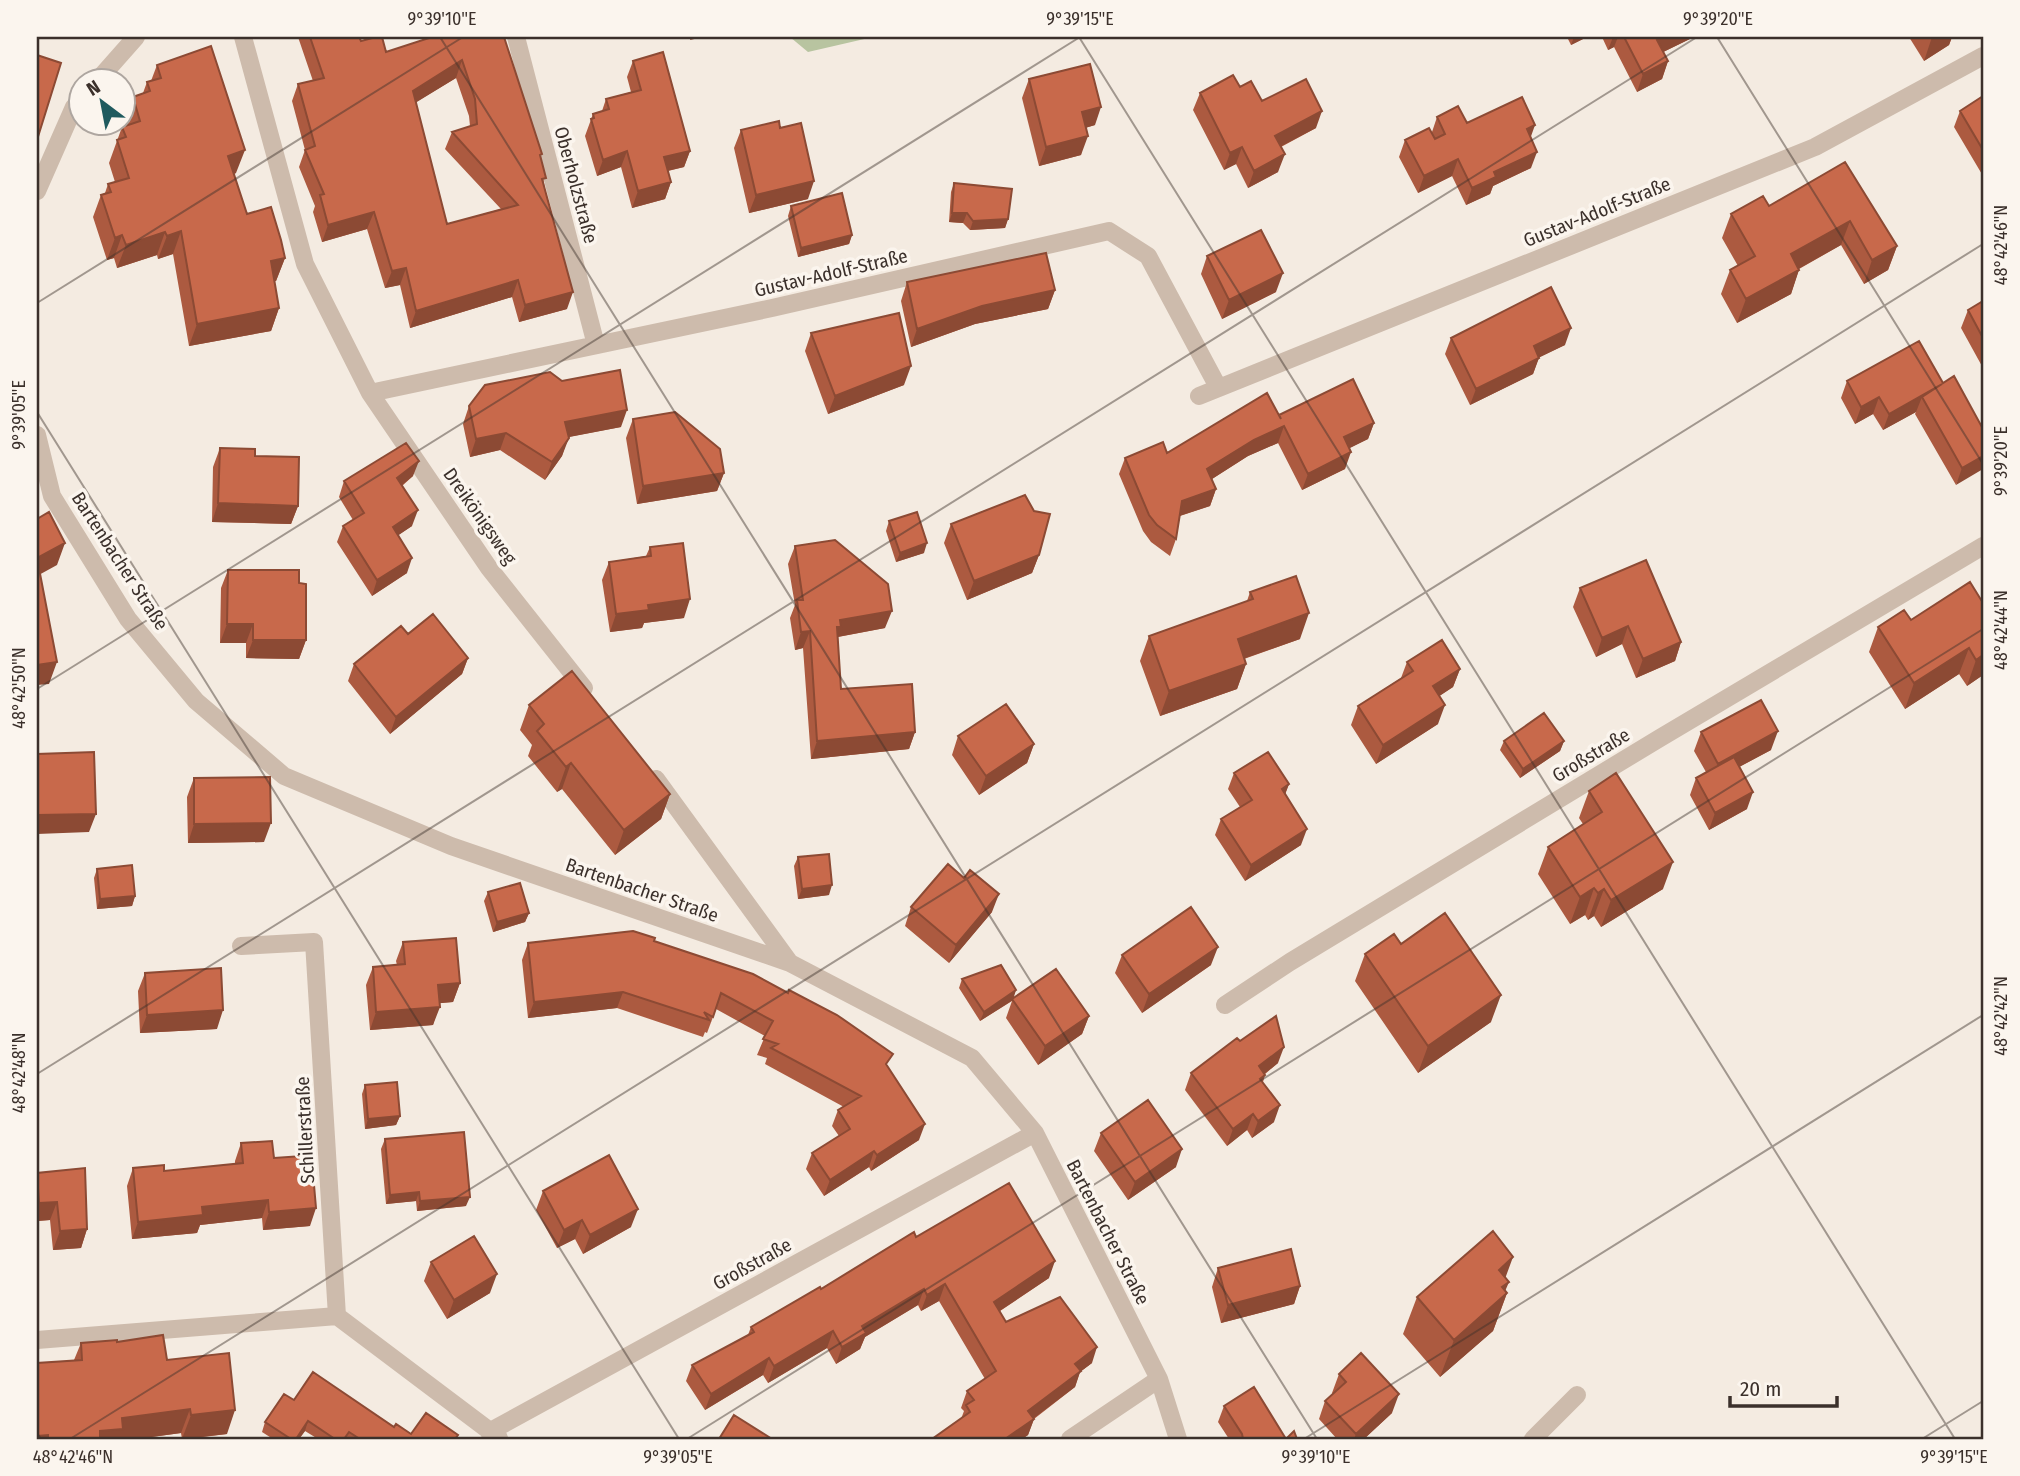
<svg xmlns="http://www.w3.org/2000/svg" width="2020" height="1476" viewBox="0 0 2020 1476" font-family="'Fira Sans Condensed',sans-serif">
<style>
.green{fill:#b8c4a0}
.lines{fill:none;stroke-linecap:round;stroke-linejoin:round}
.street{stroke:#cdbbac;stroke-width:18}
.wall{fill:#ac5a40;fill-rule:evenodd}
.shaded-wall{fill:#8c4a34}
.building{fill:#c8694b;stroke:#8c4a34;stroke-width:2;fill-rule:evenodd}
.ticks{fill:none;stroke:#3b302b;stroke-width:2;stroke-opacity:0.45}
.labels{text-anchor:middle;dominant-baseline:central;stroke-width:7;stroke-linejoin:round;paint-order:stroke}
.street-label{font-size:19px;fill:#3b302b;stroke:#fbf5ee}
.neatline{fill:none;stroke:#3b302b;stroke-width:2.5}
.ticks-label{font-size:18px;text-anchor:middle;fill:#3b302b}
</style>
<rect width="100%" height="100%" fill="#f4ebe1"/>
<!-- green -->
<path class="green" d="M790,37h83l-65,15z"/>
<g class="lines">
<!-- street -->
<path class="street" d="M243,37l62,227 65,129 119,175 95,120
M516,37l80,308
M98,80l38,-43
M37,191l37,-84 6,-7
M370,393l402,-85 337,-77 39,25 70,131
M1199,396l616,-249 168,-91
M37,435l15,61 76,123 68,82 88,75 167,70 339,117 182,95 63,75 124,246 19,60
M656,779l134,184
M241,946l73,-4 23,374
M1225,1005l65,-43 370,-224 323,-192
M37,1340l300,-24 162,122
M489,1432l546,-299
M1070,1439l89,-60
M1533,1439l44,-44"/>
</g>
<!-- wall -->
<path class="wall" d="M298,37h61l2,4 25,11 118,-15 37,122 3,24 23,126 -48,13 -7,-25 -102,31 -10,-43 -15,3 -18,-59 -45,13 -9,-30 2,-6 -16,-39 6,-17 -13,-49 6,-17 15,-3zM456,78l13,38 1,10 -18,6 -7,17 56,60 -54,15 -31,-122z
M1567,37h20l-16,8z
M1602,37h92l-31,15 5,9 -6,18 -25,13 -23,-45 -6,3z
M1909,37h43l-3,8 -25,16z
M633,61l57,90 -6,16 -16,4 3,11 -6,17 -33,9 -11,-41 -24,9 -12,-40 8,-22 9,-3 4,-12 25,-7 -4,-15z
M157,65l79,108 -2,1 13,40 38,44 -9,23h-2l5,27 -8,23 -82,15 -16,-92 -15,5 -1,-4 -40,13 -3,-10 -7,2 -14,-43 8,-22 4,-2 3,-9 7,-2 -6,-19 13,-36 4,-1 -2,-7 9,-22 10,-4 4,-11 4,-1z
M1029,79l66,46 -10,3 -4,27 -42,11 -17,-68z
M1240,87l22,14 54,27 -35,19 -3,25 -30,16 -12,-24 -12,6 -31,-60 7,-17z
M1983,96v80l-29,-49 6,-16z
M1437,117l94,20v31l-38,18 -3,8 -24,11 -14,-29 -34,17 -19,-36 6,-17 27,-8z
M780,128l28,71 -59,14 -15,-65 7,-18z
M1845,162l52,84 -9,24 -24,14 -23,-39 -42,24 -8,25 -54,29 -16,-29 9,-24 8,-4 -16,-28 9,-24 38,-8z
M954,183l54,36 -3,9 -35,2 -7,-7 -14,-1 2,-30z
M791,206l61,29 -3,9 -51,13 -10,-41z
M1207,256l69,36 -54,27 -21,-45z
M907,282l148,8 -7,19 -73,15 -64,23 -10,-46z
M1983,301v67l-22,-40 7,-18z
M811,333l93,52 -76,29 -23,-63z
M1451,338l114,7 -26,12 -6,17 -63,31 -25,-51z
M1847,381l96,2 40,46 -27,56 -41,-71 1,-2 -33,18 -10,-16 -18,10 -14,-26z
M469,406l152,21 -53,10 -6,19 -17,24 -45,-30 -30,7 -7,-33z
M1279,415l95,8 -6,16 -19,9 -4,21 -43,21 -24,-47 -30,13 -36,23 4,10 -6,17 -30,10 -4,23 -6,17 -19,-14 -8,-11 -24,-57 6,-16 42,-5z
M633,419l91,54 -7,18 -80,13 -11,-66z
M220,448l35,8 43,50 -7,18 -79,-2 1,-55z
M413,476l-11,10 10,40 -14,9 9,38 -35,23 -35,-54 6,-16 10,-6 -14,-23 5,-16z
M889,521l35,32 -28,9 -10,-31z
M951,524l88,31 -7,18 -65,27 -23,-57z
M795,546l90,82 -47,9 3,52 74,43 -6,17 -98,10 -8,-111 -8,2 -5,-32 5,-13 -7,-41z
M650,547l34,71 -40,5 -2,5 -32,4 -8,-52 7,-18 37,-6z
M228,570l71,13 7,57 -7,19 -53,-1v-15h-26l1,-55z
M1580,588l101,54 -6,19 -39,17 -14,-34 -26,13 -23,-50z
M1250,592l50,47 -56,20 2,5 -9,25 -77,27 -20,-55 9,-25 98,-35z
M1983,603v72l-16,11 -8,-12 -54,35 -36,-57 9,-25z
M408,634l60,24 -6,16 -72,60 -42,-53 6,-17z
M1407,662l53,7 -7,18 -14,9 -1,28 -62,40 -25,-39 7,-19 43,-28z
M529,705l141,89 -9,25 -46,36 -53,-66 -5,3 -29,-36 4,-11 -12,-15z
M1701,732l70,18 -32,17 8,42 -38,21 -19,-35 6,-17 10,-6 -12,-21z
M958,736l76,8 -7,19 -48,32 -27,-40z
M1504,741h60l-4,10 -40,27 -20,-28z
M1234,773l55,11 -4,10 16,51 -56,36 -30,-46 6,-16 19,-12 -12,-18z
M194,778l70,64 -76,1 -1,-46z
M1589,791l74,98 -62,38 -7,-11 -6,4 -3,-5 -15,9 -32,-50 10,-27 35,-23 -4,-6z
M798,857l31,38 -31,4 -4,-33z
M97,869l38,27 -3,10 -35,3 -3,-31z
M488,892l41,21 -4,9 -32,10 -9,-31z
M911,907l81,5 -43,51 -44,-37z
M654,941l234,126 31,73 -48,31 -2,-4 -45,29 -18,-27 6,-16 27,-17 -7,-10 6,-16 6,-3 -79,-43 2,-6 -10,-3 8,-19 -49,-27 -9,24 -2,-1 -2,5 -86,-29 -89,10 -6,-58 6,-17z
M403,942l57,41 -7,19 -14,1 -6,22 -63,5 -4,-45 7,-18 24,-2 -1,-4z
M1365,954l126,68 -73,51 -63,-92z
M1122,955l89,10 -69,48 -27,-40z
M145,973l72,56 -77,4 -2,-42z
M962,979l51,19 76,18 -7,18 -44,31 -32,-47 6,-17 -32,20 -21,-33z
M1240,1041l38,22 -13,11v1l-2,7 11,40 -22,16 -5,-8 -20,16 -42,-56 6,-17z
M365,1085l35,31 -4,9 -31,4 -3,-35z
M1101,1133l75,34 -48,33 -34,-49z
M385,1139l81,67 -49,5 -1,-10 -30,3 -5,-55z
M241,1143l33,15 36,68 -47,4 -1,-12 -62,7 -3,8 -65,6 -5,-53 6,-18 31,3 71,-7v-3z
M37,1173l50,56 -6,19 -28,2 -3,-30 -13,1z
M543,1191l88,36 -48,27 -8,-15 -18,9 -21,-38z
M916,1237l133,41 -49,33 6,11 86,41 -12,9 -5,15 -41,32 -6,16 -6,4h-90l29,-20 3,-8 -3,-3 6,-17 18,-12 -46,-78 -18,10 -3,-6 -53,32 -5,12 -24,15 -9,-16 -59,35 -5,-8 -58,35 -19,-29 6,-16 56,-30 3,-8z
M431,1262l59,31 -43,26 -23,-38z
M1218,1268l82,18 -6,18 -73,19 -9,-36z
M1506,1278l-1,13 2,2 -14,38 -53,46 -37,-43 14,-37z
M117,1342l50,18 60,74 -40,5h-5l-1,-6 -44,6h-100l37,-79 7,-17z
M1339,1374l53,39 -28,26h-27l-18,-20 6,-18 8,-7 -1,-1z
M294,1400l100,27 17,7 46,5h-139l-13,-8 -6,8h-26l-11,-7 3,-10z
M1224,1406l62,33h11h-68l-11,-17z"/>
<!-- shaded-wall -->
<path class="shaded-wall" d="M691,37h12l-13,3z
M1574,37h13l-16,8z
M1613,37h5l-4,10 -6,3z
M1664,37h30l-43,21 6,-18z
M1932,37h20l-3,8 -25,16z
M462,60l-6,18 -49,30 6,-17z
M1668,61l-6,18 -25,13 6,-18z
M1101,107l-6,18 -20,6 7,-19z
M1322,111l-6,17 -48,25 7,-17z
M1535,125l-6,17 -2,-13z
M1088,136l-7,19 -42,11 7,-19z
M1242,147l-6,17 -12,6 6,-17z
M245,150l-9,23 -16,5 8,-22z
M627,151l-6,16 -24,9 6,-16z
M690,151l-6,16 -26,6 6,-16z
M1537,152l-6,16 -38,18 -3,8 -24,11 6,-17 22,-16z
M1285,154l-7,18 -30,16 6,-17z
M1458,159l-6,17 -34,17 6,-17z
M814,181l-6,18 -59,14 7,-18z
M671,182l-6,17 -33,9 6,-17z
M374,212l-7,17 -45,13 6,-17z
M952,213h15l-4,10 -14,-1z
M1008,219l-3,9 -35,2 3,-9z
M1850,221l-9,24 -59,33 9,-24z
M181,231l-8,23 -15,5 9,-23z
M165,232l-8,23 -40,13 9,-23z
M122,235l-8,23 -7,2 8,-22z
M852,235l-3,9 -51,13 3,-9z
M1897,246l-9,24 -24,14 8,-24z
M285,258l-9,23 -14,3 9,-23z
M406,268l-6,17 -15,3 7,-17z
M1799,270l-8,24 -54,29 9,-24z
M1283,273l-7,19 -54,27 7,-19z
M518,280l-6,17 -102,31 6,-17z
M1055,290l-7,19 -73,15 -64,23 6,-18 65,-23z
M573,292l-6,17 -48,13 6,-17z
M279,308l-8,23 -82,15 8,-22z
M1571,328l-6,17 -37,18 6,-17z
M1539,358l-6,16 -63,31 6,-16z
M911,366l-7,19 -76,29 7,-18z
M1942,384l-20,13 -6,15 -33,18 6,-16z
M1879,397l-6,17 -18,10 6,-17z
M627,410l-6,17 -62,12 6,-17z
M1374,423l-6,16 -30,15 6,-17z
M1284,426l-6,17 -30,13 -47,30 6,-17 47,-29z
M506,433l-6,17 -30,7 6,-18z
M569,438l-7,18 -17,24 7,-18z
M1351,452l-6,17 -43,21 6,-16z
M1983,456v13l-27,16 6,-17z
M419,461l-6,15 -22,18 6,-16z
M724,473l-7,18 -80,13 6,-18z
M1216,489l-6,17 -34,11 6,-16z
M218,503l80,3 -7,18 -79,-2z
M418,510l-6,16 -25,17 6,-16z
M65,543l-8,22 -20,11v-18z
M927,543l-3,10 -28,9 4,-9z
M1039,555l-7,18 -65,27 7,-19z
M412,558l-5,15 -35,23 5,-16z
M690,599l-6,19 -40,5 -2,5 -32,4 6,-18 32,-9z
M892,611l-7,17 -48,9 -6,8 9,-25z
M1309,613l-9,26 -72,25 10,-25z
M227,624h26l-7,19h-26z
M1628,626l-6,18 -26,13 6,-19z
M810,631l-7,17 -8,2 6,-18z
M253,640h53l-7,19 -53,-1z
M1681,642l-6,19 -39,17 7,-19z
M1969,648l-10,26 -54,35 9,-26z
M1983,655v20l-16,11 9,-26z
M468,658l-6,16 -72,60 6,-17z
M57,662l-8,22 -12,1v-20z
M1246,664l-9,25 -77,27 9,-25z
M1460,669l-7,18 -27,18 7,-19z
M1445,705l-7,19 -62,40 7,-19z
M1778,731l-7,19 -60,32 7,-18z
M915,732l-6,17 -98,10 6,-18z
M1564,741l-4,10 -40,27 3,-9z
M1034,744l-7,19 -48,32 7,-19z
M571,763l-9,26 -5,3 9,-25z
M1289,784l-6,16 -1,-11z
M1753,792l-6,17 -38,21 6,-17z
M670,794l-9,25 -46,36 9,-25z
M96,814l-7,18 -52,2v-19z
M271,823l-7,19 -76,1 6,-19z
M1307,829l-6,16 -56,36 6,-16z
M1673,862l-10,27 -62,38 10,-27z
M832,885l-3,10 -31,4 4,-10z
M1594,888l-9,27 -15,9 10,-27z
M1604,889l-10,27 -6,4 10,-27z
M999,894l-7,18 -43,51 7,-18z
M135,896l-3,10 -35,3 3,-10z
M529,913l-4,9 -32,10 4,-10z
M1218,947l-7,18 -69,48 7,-19z
M460,983l-7,19 -22,2 7,-19z
M1016,990l-3,10 -33,21 4,-9z
M623,992l-6,16 -89,10 6,-16z
M1501,995l-10,27 -73,51 10,-27z
M440,1007l-7,18 -63,5 6,-18z
M223,1010l-6,19 -77,4 7,-18z
M1089,1016l-7,18 -44,31 7,-19z
M1284,1047l-6,16 -25,20 6,-17z
M1280,1105l-6,17 -22,16 6,-17z
M1253,1114l-6,16 -20,16 6,-17z
M400,1116l-4,9 -31,4 3,-10z
M925,1124l-6,16 -48,31 6,-16z
M1182,1149l-6,18 -48,33 7,-18z
M874,1151l-5,16 -45,29 6,-16z
M419,1192l-3,9 -30,3 4,-9z
M470,1197l-4,9 -49,5 3,-10z
M268,1200l-6,18 -62,7 -3,8 -65,6 6,-17 64,-15z
M57,1202l-7,18 -13,1v-12l2,-6z
M316,1208l-6,18 -47,4 6,-18z
M638,1209l-7,18 -48,27 7,-19z
M582,1220l-7,19 -18,9 7,-18z
M87,1229l-6,19 -28,2 7,-19z
M1513,1257l-11,30 7,-5 -6,14 4,-3 -14,38 -53,46 14,-37 45,-70z
M1055,1261l-6,17 -60,40 5,-16z
M497,1274l-7,19 -43,26 7,-19z
M945,1284l-6,17 -18,10 6,-16z
M1300,1286l-6,18 -73,19 7,-18z
M924,1289l-6,16 -53,32 -5,12 -24,15 6,-17 20,-21z
M833,1331l-6,17 -59,35 6,-17z
M1097,1347l-5,16 -12,9 -5,15 -49,37 8,-5 -6,16 -6,4h-17l23,-28 47,-47z
M769,1358l-6,17 -58,35 6,-16z
M1399,1394l-7,19 -28,26h-10l2,-5z
M190,1409l-9,24 -44,6h-41l4,-8 22,-13z
M235,1410l-8,24 -45,5 9,-24z
M308,1421l-3,10 -6,8h-3z
M48,1435l-1,4h-10v-3z"/>
<!-- building -->
<path class="building" d="M310,37h49l2,4 15,-4h6l4,15 46,-15h72l38,117 -2,1 6,23 -4,1 31,113 -48,13 -7,-25 -102,31 -10,-43 -14,3 -18,-59 -46,13 -8,-30 4,-1 -19,-44 10,-4 -17,-62 26,-6zM462,60l13,39 2,25 -25,8 66,73 -71,19 -34,-133z
M1624,37h40l-7,3 11,21 -25,13z
M211,46l34,104 -17,6 19,58 24,-7 10,33 4,18 -14,3 8,47 -82,16 -16,-93 -14,5 -2,-4 -39,13 -4,-10 -7,3 -14,-43 10,-3 -3,-8 21,-6 -12,-38 9,-3 -4,-10 18,-6 -7,-24 17,-6 -3,-9 14,-4 -4,-13z
M663,52l27,99 -26,6 7,25 -33,9 -11,-40 -24,9 -12,-41 3,-1 -1,-4 16,-5 -3,-10 35,-9 -8,-29z
M37,55l24,8 -24,77z
M1090,64l11,43 -19,5 6,24 -42,11 -17,-68z
M1233,75l7,12 11,-6 11,20 44,-22 16,32 -47,25 10,18 -31,17 -12,-24 -12,6 -30,-60z
M1983,96v54l-23,-39z
M1522,97l13,28 -8,4 10,23 -43,20 2,5 -24,11 -14,-29 -34,17 -19,-36 24,-12 6,11 10,-5 -8,-17 21,-11 9,17z
M779,121l1,7 21,-5 13,58 -58,14 -15,-65z
M1845,162l52,84 -25,14 -22,-39 -59,33 8,16 -53,29 -16,-29 25,-14 -24,-42 32,-18 6,10z
M954,183l58,6 -4,30 -35,2 -6,-8h-15z
M842,193l10,42 -51,13 -10,-42z
M1261,230l22,43 -54,27 -22,-44z
M1046,253l9,37 -73,16 -65,23 -10,-47z
M1551,287l20,41 -37,18 5,12 -63,31 -25,-51z
M1983,301v37l-15,-28z
M899,313l12,53 -76,30 -24,-63z
M1919,341l24,42 11,-7 29,53v27l-21,12 -40,-71 20,-13 -53,30 -10,-17 -18,10 -14,-26z
M620,370l7,40 -62,12 4,16 -17,24 -46,-29 -30,6 -7,-33 16,-21 65,-13 12,9z
M1353,379l21,44 -30,14 7,15 -43,22 -24,-48 -30,14 -47,29 9,20 -34,12 -6,38 -19,-14 -8,-10 -24,-57 38,-16 4,11 100,-60 14,26 -2,-4z
M675,412l45,37 4,24 -81,13 -10,-67z
M406,443l13,18 -22,17 21,32 -25,17 19,31 -35,22 -34,-54 21,-13 -20,-32z
M220,448l35,1v7l44,1 -1,49 -80,-3z
M1025,495l9,16 16,3 -11,41 -65,26 -23,-57z
M49,512l16,31 -28,15 20,104 -20,3v-146z
M917,512l10,31 -27,10 -11,-32z
M835,540l53,44 4,27 -52,9 1,7h-4l4,62 71,-5 3,48 -98,9 -7,-110 -9,1 -4,-32h6l-8,-54z
M683,543l7,56 -42,6 1,5 -33,4 -7,-52 42,-6 -1,-9z
M1646,560l35,82 -38,17 -15,-33 -26,12 -22,-50z
M228,570h71v13l7,1v56h-53v-16h-26z
M1296,576l13,37 -71,26 8,25 -77,27 -20,-55 104,-37 -3,-7z
M1970,582l13,21v52l-7,5 -7,-12 -55,35 -36,-56 26,-17 7,10z
M433,614l35,44 -72,59 -42,-53 47,-38 7,8z
M1442,640l18,29 -27,17 12,19 -62,40 -25,-39 55,-35 -6,-9z
M572,671l98,123 -46,36 -53,-67 -5,4 -29,-36 7,-7 -15,-19z
M1761,700l17,31 -60,33 -17,-32z
M1006,704l28,40 -48,32 -28,-40z
M1544,713l20,28 -41,28 -19,-28z
M94,752l2,62 -59,1v-61z
M1268,752l21,32 -7,5 25,40 -56,36 -30,-46 31,-19 -18,-27z
M1734,757l19,35 -38,21 -19,-35z
M1616,773l57,89 -62,38 -7,-11 -6,4 -4,-5 -14,9 -32,-50 54,-35 -13,-21z
M270,777l1,46 -77,1v-46z
M829,854l3,31 -30,4 -4,-32z
M948,864l16,14 6,-8 29,24 -43,51 -45,-38z
M132,865l3,31 -35,3 -3,-30z
M520,883l9,30 -32,9 -9,-30z
M1191,907l27,40 -69,47 -27,-39z
M1445,913l56,82 -73,51 -63,-92 29,-20 7,10z
M633,931l22,7 -1,3 99,33 35,19 1,-3 48,25 56,39 -7,10 39,60 -48,31 -3,-4 -44,29 -18,-27 38,-24 -12,-19 23,-14 -90,-48 7,-4 -15,-5 10,-18 -52,-28 -8,24 -9,-5 5,8 -86,-28 -89,10 -6,-59z
M456,938l4,45 -22,2 2,22 -64,5 -3,-45 32,-3 -2,-22z
M1001,965l15,25 -32,22 -22,-33z
M221,968l2,42 -76,5 -2,-42z
M1056,969l33,47 -44,30 -33,-47z
M1276,1016l8,31 -25,19 6,9 -5,4 20,26 -22,16 -5,-7 -20,15 -42,-56 46,-35 3,3z
M397,1082l3,34 -32,3 -3,-34z
M1148,1100l34,49 -47,33 -34,-49z
M464,1132l6,65 -50,4 -1,-9 -29,3 -5,-56z
M272,1141l2,17 28,-2 1,7 9,-1 4,46 -47,4 -1,-12 -66,7 1,8 -65,7 -5,-54 31,-3v6l79,-8 -2,-20z
M609,1155l29,54 -48,26 -8,-15 -18,10 -21,-39z
M85,1168l2,61 -27,2 -3,-29 -18,1 -2,-30z
M1009,1183l46,78 -61,41 12,20 54,-25 37,50 -22,17 6,7 -53,40 6,8 -29,20h-73l38,-27 -4,-7 8,-5 -7,-9 29,-20 -51,-87 -18,11 -3,-6 -62,37 4,7 -24,14 -9,-16 -59,35 -5,-8 -58,36 -19,-29 62,-33 -3,-5 69,-40 1,2 93,-57 2,5z
M1493,1231l20,26 -14,13 10,12 -7,5 5,6 -53,47 -37,-43z
M474,1236l23,38 -43,26 -23,-38z
M1291,1249l9,37 -72,19 -10,-37z
M163,1335l4,25 62,-7 6,57 -44,5 -1,-6 -68,9 1,11 -23,2v8h-52v-4l-11,1v-73l45,-3 -1,-17 36,-3v2z
M1361,1353l38,41 -43,40 -31,-33 21,-19 -7,-8z
M313,1372l81,55 2,-3 15,10 15,-21 32,22 -3,4h-95l-11,-7 -5,7h-9l-27,-18 -12,18h-5l-26,-17 19,-28 10,6z
M1254,1387l32,52 8,-8 3,8h-54l-1,-5 -18,-28z
M734,1415l38,24h-53z"/>
<!-- ticks -->
<path class="ticks" d="M440,37l877,1402M1079,37l876,1402M1717,37l266,427M37,303l426,-266M37,412l642,1027M37,689l1043,-652M37,1074l1660,-1037M37,1433l4,6M70,1439l1913,-1195M687,1439l1296,-810M1304,1439l679,-424M1922,1439l61,-38"/>
<g class="labels">
<!-- street labels -->
<g class="street-label">
<text transform="translate(576 185) rotate(75)">Oberholzstraße</text>
<text transform="translate(1597 212) rotate(-22)">Gustav-Adolf-Straße</text>
<text transform="translate(831 273) rotate(-13)">Gustav-Adolf-Straße</text>
<text transform="translate(480 516) rotate(55)">Dreikönigsweg</text>
<text transform="translate(120 561) rotate(57)">Bartenbacher Straße</text>
<text transform="translate(1591 755) rotate(-31)">Großstraße</text>
<text transform="translate(642 890) rotate(19)">Bartenbacher Straße</text>
<text transform="translate(305 1130) rotate(-93)">Schillerstraße</text>
<text transform="translate(1108 1232) rotate(63)">Bartenbacher Straße</text>
<text transform="translate(752 1264) rotate(-29)">Großstraße</text>
</g>
</g>
<!-- border -->
<rect width="2020" height="1476" fill="none" stroke="#fbf5ee" stroke-width="77"/>
<!-- north arrow -->
<g transform="translate(102 102) rotate(328)"><circle r="33" fill="#fbf5ee" stroke="#aea6a0" stroke-width="2"/>
<path d="M0-5L12 26L0 18L-12 26Z" fill="#1f5a5e"/>
<text y="-10" font-size="19" font-weight="bold" text-anchor="middle" fill="#3b302b">N</text>
</g>
<!-- scale -->
<path d="M1730 1396v10h107v-10" fill="none" stroke="#3b302b" stroke-width="3.5"/>
<text x="1740" y="1396" font-size="21" fill="#3b302b" stroke="#fbf5ee" stroke-width="5" paint-order="stroke">20 m</text>
<rect x="38" y="38" width="1944" height="1400" class="neatline"/>
<g class="ticks-label">
<text x="442" y="25">9°39'10"E</text>
<text x="1080" y="25">9°39'15"E</text>
<text x="1718" y="25">9°39'20"E</text>
<text transform="translate(2001 245) rotate(-90)" y="6">48°42'46"N</text>
<text transform="translate(19 415) rotate(-90)" y="6">9°39'05"E</text>
<text transform="translate(2001 461) rotate(-90)" y="6">9°39'20"E</text>
<text transform="translate(2001 630) rotate(-90)" y="6">48°42'44"N</text>
<text transform="translate(19 688) rotate(-90)" y="6">48°42'50"N</text>
<text transform="translate(2001 1016) rotate(-90)" y="6">48°42'42"N</text>
<text transform="translate(19 1073) rotate(-90)" y="6">48°42'48"N</text>
<text x="73" y="1463">48°42'46"N</text>
<text x="678" y="1463">9°39'05"E</text>
<text x="1316" y="1463">9°39'10"E</text>
<text x="1954" y="1463">9°39'15"E</text>
</g>
</svg>
